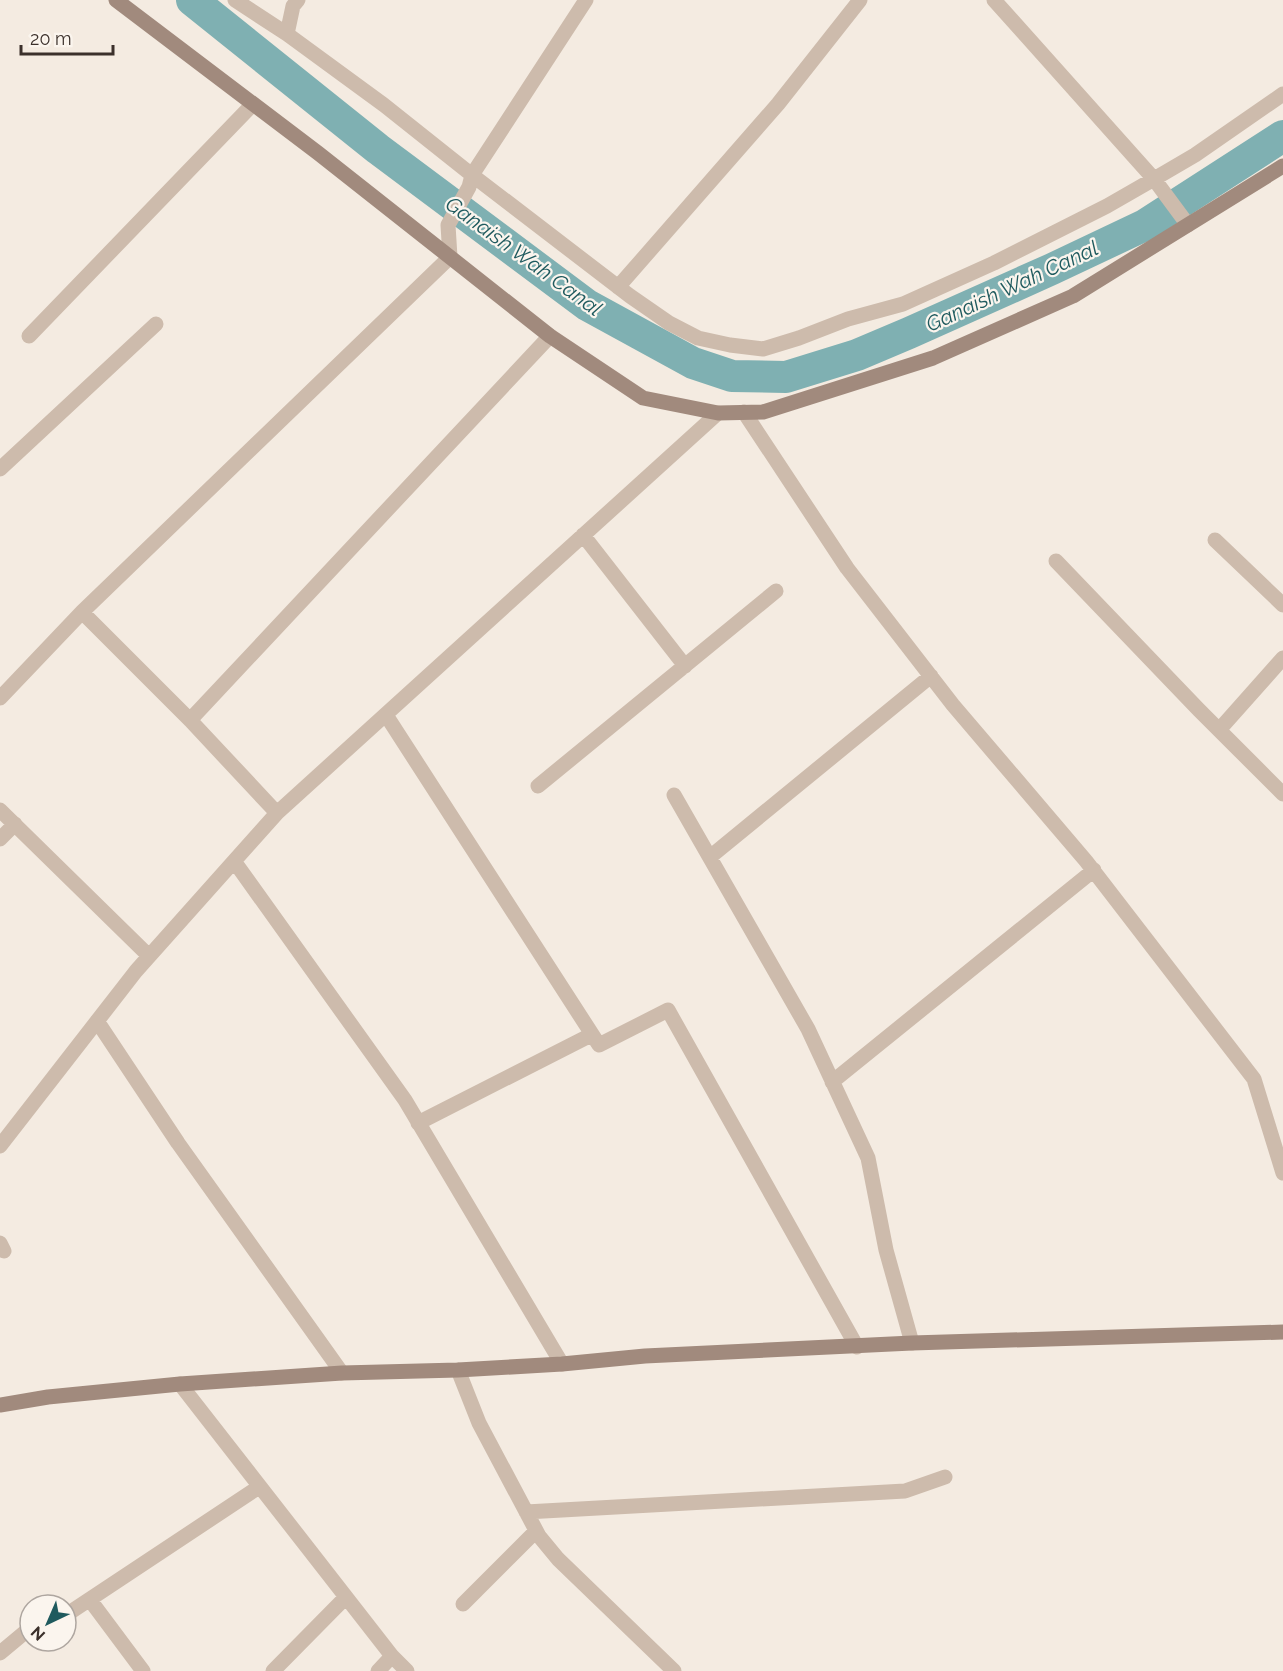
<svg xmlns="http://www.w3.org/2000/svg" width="1283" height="1671" viewBox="0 0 1283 1671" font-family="Raleway,sans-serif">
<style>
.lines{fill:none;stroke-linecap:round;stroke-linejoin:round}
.canal{stroke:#7fb0b2;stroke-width:32}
.street{stroke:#cdbbac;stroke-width:15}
.secondary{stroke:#a18a7d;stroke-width:15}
.labels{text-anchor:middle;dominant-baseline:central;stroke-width:4.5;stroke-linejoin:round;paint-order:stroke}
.water-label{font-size:21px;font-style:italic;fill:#1f5a5e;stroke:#fbf5ee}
</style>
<rect width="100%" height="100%" fill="#f4ebe1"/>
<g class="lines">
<!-- canal -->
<path class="canal" d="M192,0l186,149 209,156 106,58 39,13 54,1 71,-22 52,-22 143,-64 93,-44 138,-89"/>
<!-- street -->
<path class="street" d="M235,0l52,34 97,71 88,70 158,121 39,27 29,15 32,7 33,4 36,-11 49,-19 55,-15 91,-41 113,-57 47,-27 41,-24 88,-61
M994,0l160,179 34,46
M287,34l6,-28 5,-6
M618,287l160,-183 82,-104
M29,336l224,-232
M744,412l103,156 106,137 133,156 168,218 29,94
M0,469l156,-145
M583,535l102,131
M1215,540l68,65
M1056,561l143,149 84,84
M82,612l108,108 87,93
M0,698l82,-86 368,-355 -2,-32 21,-38 3,-12 114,-175
M386,715l213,330 69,-35 189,337
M190,720l360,-384
M1219,730l64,-72
M538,786l238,-195
M674,795l134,234 60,129 18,92 26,93
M0,810l149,146
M0,839l15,-15
M710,857l221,-181
M234,861l171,239 157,264
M97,1021l81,122 164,230
M832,1082l262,-212
M418,1123l173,-88
M0,1146l136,-175 141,-158 441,-400
M0,1243l4,8
M458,1370l21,53 60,113 19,23 116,112
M180,1384l212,272 15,15
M526,1512l379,-21 40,-14
M90,1600l53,71
M463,1604l73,-73
M66,1615l193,-128
M0,1653l30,-25
M273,1671l73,-74
M378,1671l14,-15"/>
<!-- secondary -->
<path class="secondary" d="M116,0l202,153 232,183 93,62 75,15 45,-1 170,-54 140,-62 210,-130
M0,1405l48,-8 132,-13 162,-11 116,-3 104,-6 83,-8 267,-13 371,-11"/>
</g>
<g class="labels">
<!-- water labels -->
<g class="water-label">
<text transform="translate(524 256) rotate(36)">Ganaish Wah Canal</text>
<text transform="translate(1012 286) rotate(-25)">Ganaish Wah Canal</text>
</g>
</g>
<!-- north arrow -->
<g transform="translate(48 1623) rotate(224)"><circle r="28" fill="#fbf5ee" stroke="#aea6a0" stroke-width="1.5"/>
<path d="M0-4.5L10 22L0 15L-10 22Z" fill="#1f5a5e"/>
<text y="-9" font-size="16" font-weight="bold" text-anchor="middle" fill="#3b302b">N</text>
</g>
<!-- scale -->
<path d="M21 45v9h92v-9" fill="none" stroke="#3b302b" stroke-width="3"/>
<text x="30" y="45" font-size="18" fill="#3b302b" stroke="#fbf5ee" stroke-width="4.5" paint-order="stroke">20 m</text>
</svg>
